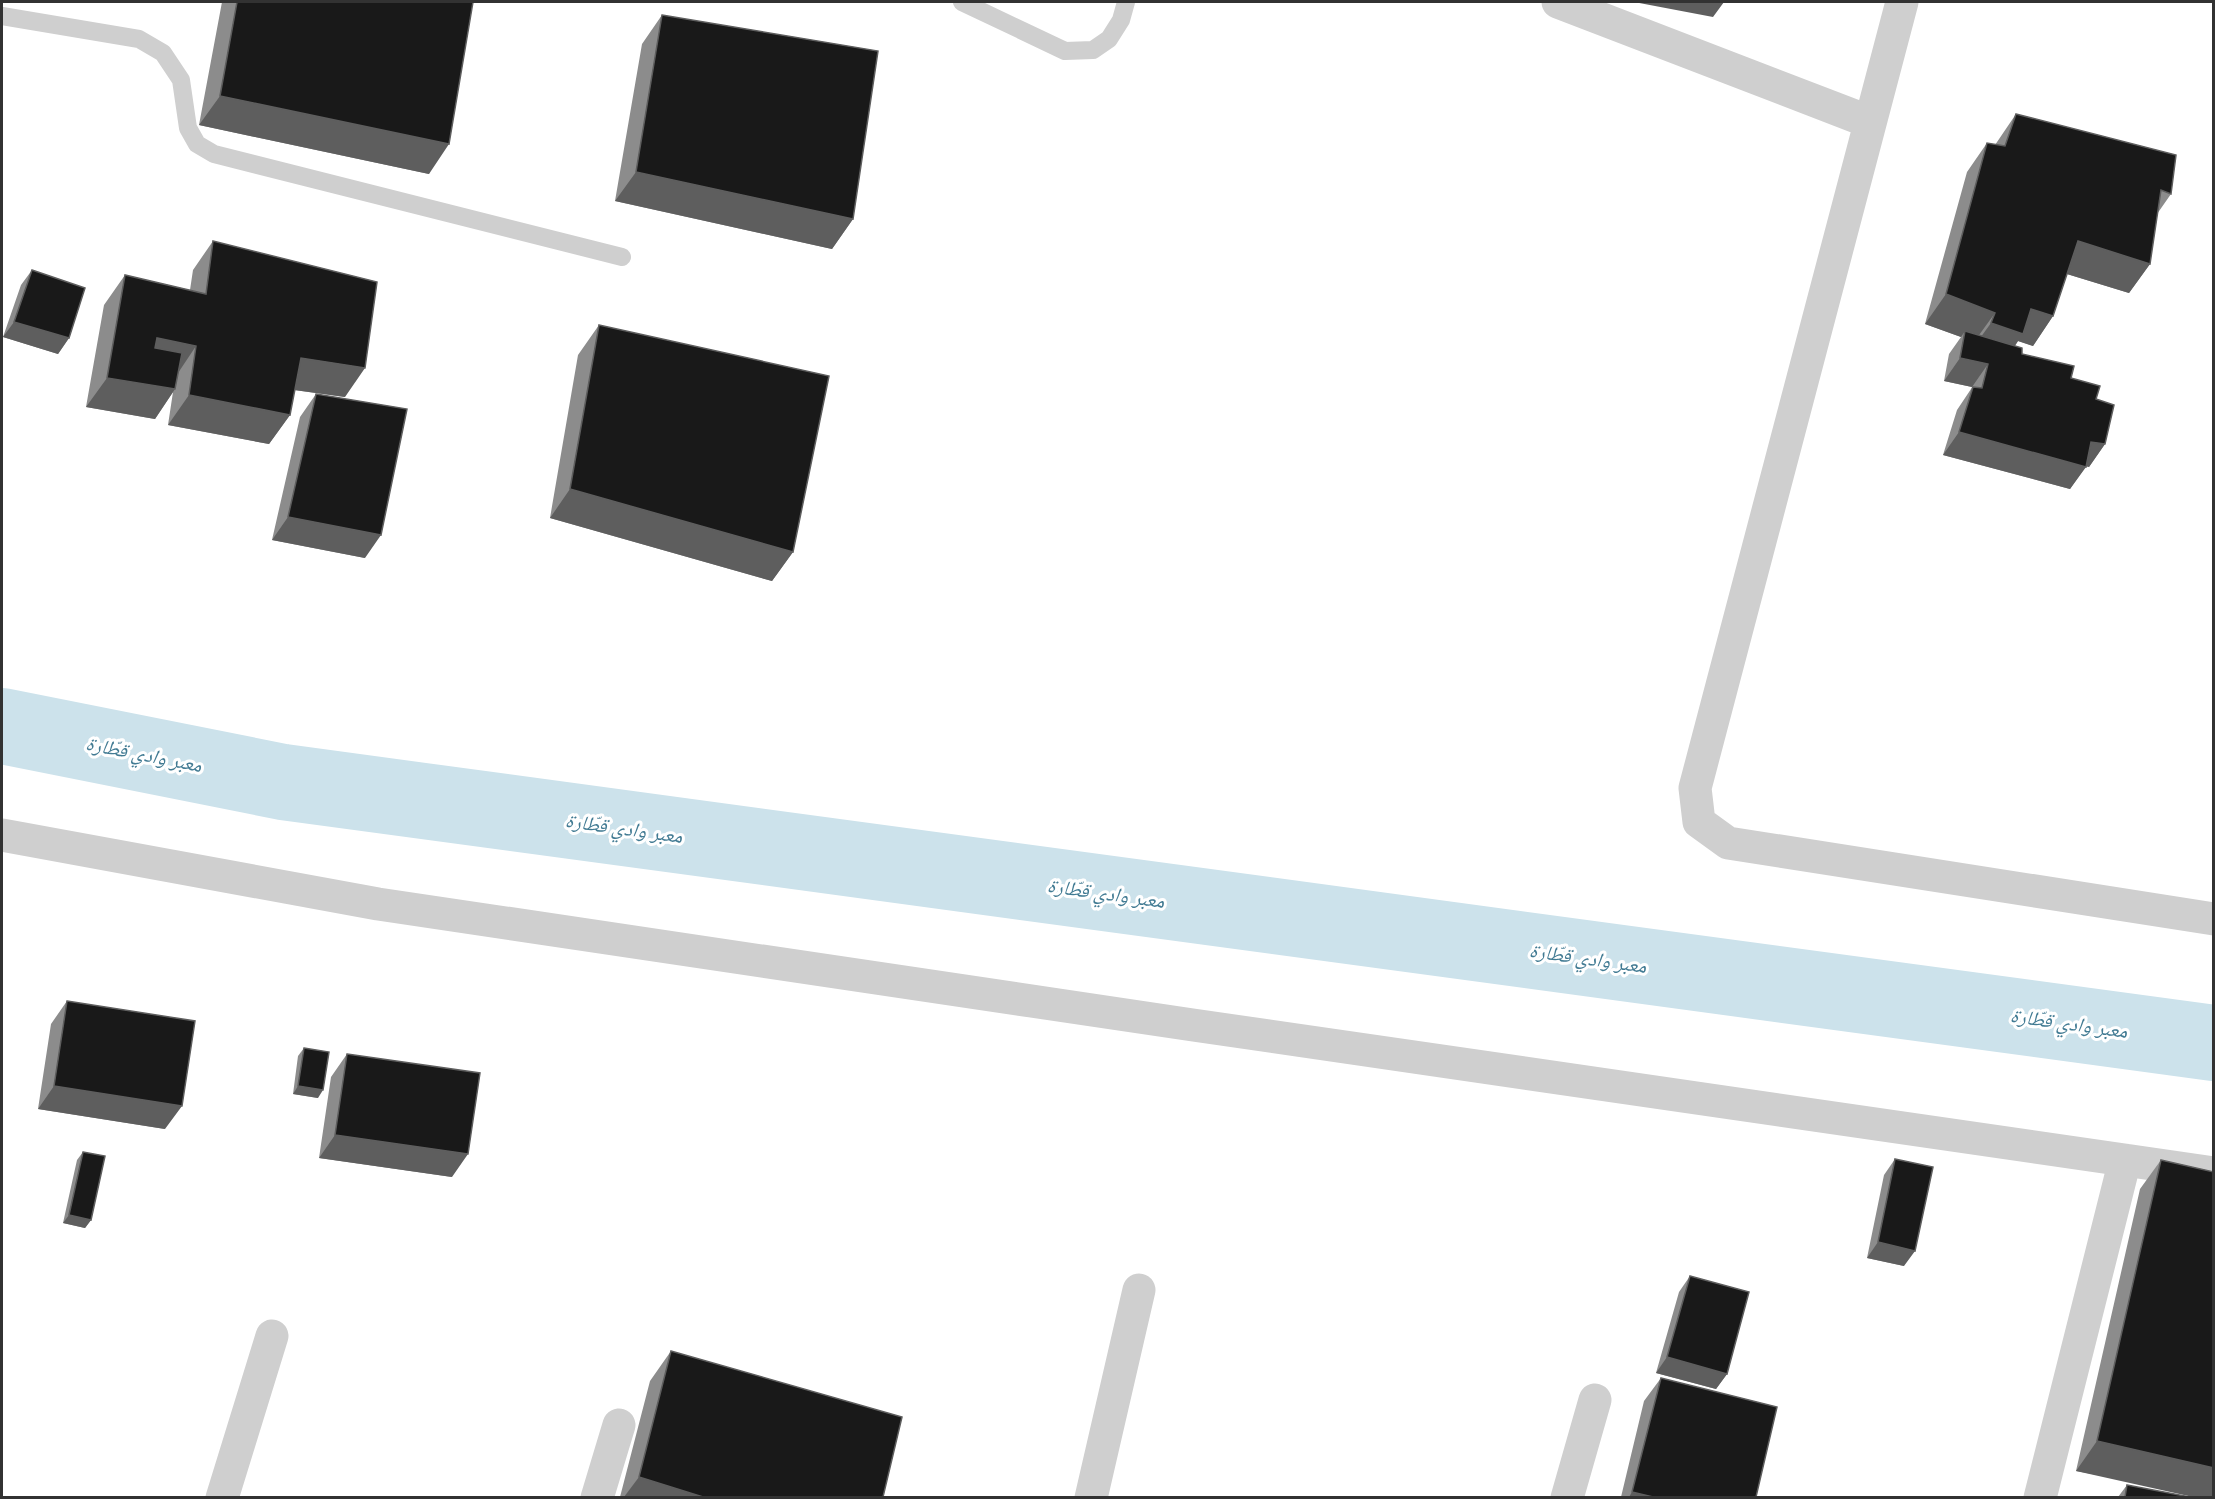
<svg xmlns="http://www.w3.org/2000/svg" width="2215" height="1499" viewBox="0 0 2215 1499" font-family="Raleway,'Noto Naskh Arabic',sans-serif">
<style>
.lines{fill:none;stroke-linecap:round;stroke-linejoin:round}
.river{stroke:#cce2eb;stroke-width:76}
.service{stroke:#cfcfcf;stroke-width:18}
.minor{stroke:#cfcfcf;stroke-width:33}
.wall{fill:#8c8c8c}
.shaded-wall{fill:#5e5e5e}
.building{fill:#191919;stroke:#5e5e5e;stroke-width:1.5}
.labels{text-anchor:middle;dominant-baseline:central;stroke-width:6;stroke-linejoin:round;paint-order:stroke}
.water-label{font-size:20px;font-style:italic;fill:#427b93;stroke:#fff}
</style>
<rect width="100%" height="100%" fill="#fff"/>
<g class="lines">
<!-- river -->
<path class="river" d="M2,726l281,56 1931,261"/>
<!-- service -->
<path class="service" d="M962,2l103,49 28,-1 16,-11 12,-19 5,-18
M2,16l137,23 24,14 18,27 7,48 9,16 17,10 408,103"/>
<!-- minor -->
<path class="minor" d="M1558,2l312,120
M1902,2l-207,786 4,34 29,21 486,76
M2,835l376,69 815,121 1021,148
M222,1498l50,-162
M597,1498l22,-73
M1091,1498l48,-208
M1567,1498l28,-98
M2040,1498l85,-338"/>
</g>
<!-- wall -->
<path class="wall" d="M222,2h251l-44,172 -230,-49z
M662,15l191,204 -21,30 -217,-48 27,-157z
M2016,114l155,80 -14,20 -7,50 -21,29 -62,-19 -14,42 -20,30 -15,-5 -3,5 7,8 49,24 25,21 9,45 -16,23 -3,-1 -16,23 -127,-34 14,-45 14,-21 1,-2 -28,-6 5,-27 12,-17 -36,-13 42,-152 20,-29 8,2z
M213,241l132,156 -51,-7 -4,25 -21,29 -101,-19 5,-33 -18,27 -69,-12 18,-102 21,-30 65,15 3,-20z
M32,270l37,68 -11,16 -55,-17 18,-52z
M599,325l194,227 -21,29 -222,-63 28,-163z
M316,394l49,164 -93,-18 28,-123z
M67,1001l98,128 -127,-20 13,-85z
M304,1048l14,50 -25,-4 5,-38z
M347,1054l105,123 -133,-19 12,-81z
M83,1152l8,68 -6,8 -22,-5 14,-63z
M1895,1159l9,107 -37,-8 17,-83z
M2161,1160l53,337 -138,-26 64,-282z
M1690,1276l37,98 -11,15 -60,-16 23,-81z
M671,1351l212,146h-263l30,-116z
M1661,1378l95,119h-135l23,-96z
M2127,1485l63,12h-72z"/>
<!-- shaded-wall -->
<path class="shaded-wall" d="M1634,2h90l-11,15z
M220,96l229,48 -20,30 -230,-49z
M636,172l217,47 -21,30 -217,-48z
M2078,241l72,23 -21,29 -72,-22z
M1946,294l49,19 -21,29 -9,-11 -4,6 -36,-13z
M2031,309l22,7 -20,30 -15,-5 -15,22 -33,-11 21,-29z
M14,322l55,16 -11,16 -55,-17z
M157,338l39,8 -20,30 -39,-9z
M301,358l64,10 -20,29 -65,-9z
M1960,358l28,6 -16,23 -28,-6z
M107,378l68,11 -20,30 -69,-12z
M189,395l101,20 -21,29 -101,-19z
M1959,432l132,10 14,2 -16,23 -4,-1 1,1 -16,22 -127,-34z
M570,489l223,63 -21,29 -222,-63z
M288,517l93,18 -16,23 -93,-18z
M54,1086l128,20 -17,23 -127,-20z
M298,1086l25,4 -5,8 -25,-4z
M335,1135l133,19 -16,23 -133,-19z
M69,1215l22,5 -6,8 -22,-5z
M1878,1242l37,9 -11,15 -37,-8z
M1667,1357l60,17 -11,15 -60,-16z
M2097,1441l117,27v29h-21l-117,-26z
M639,1477l64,20h-79z
M1632,1492l21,5h-24z"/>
<!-- building -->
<path class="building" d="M237,2h236l-24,142 -229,-48z
M662,15l216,36 -25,168 -217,-47z
M2016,114l160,41 -5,39 -10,-4 -11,74 -72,-23 -25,75 -22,-7 -8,25 -32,-11 4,-10 -49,-19 41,-151 18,3z
M213,241l164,41 -12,86 -64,-10 -11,57 -101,-20 7,-49 -39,-8 -2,10 27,5 -7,36 -68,-11 18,-103 81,19z
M32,270l53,18 -16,50 -55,-16z
M599,325l230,51 -36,176 -223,-63z
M1965,331l57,17v6l52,12 -3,12 29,8 -4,13 18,6 -9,39 -14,-2 -5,25 -127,-35 14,-45 9,1 6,-24 -28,-6z
M316,394l91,15 -26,126 -93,-18z
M67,1001l128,20 -13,85 -128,-20z
M304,1048l25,4 -6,38 -25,-4z
M347,1054l133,19 -12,81 -133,-19z
M83,1152l22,4 -14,64 -22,-5z
M1895,1159l38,8 -18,84 -37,-9z
M2161,1160l53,12v296l-117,-27z
M1690,1276l59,16 -22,82 -60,-17z
M671,1351l231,66 -19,80h-180l-64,-20z
M1661,1378l116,29 -21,90h-103l-21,-5z
M2127,1485l63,12h-65z"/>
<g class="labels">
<!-- water labels -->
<g class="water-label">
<text transform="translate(144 754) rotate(11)">معبر وادي قطّارة</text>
<text transform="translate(624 828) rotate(8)">معبر وادي قطّارة</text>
<text transform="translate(1106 893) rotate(8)">معبر وادي قطّارة</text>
<text transform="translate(1588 958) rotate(8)">معبر وادي قطّارة</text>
<text transform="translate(2069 1023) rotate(8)">معبر وادي قطّارة</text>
</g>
</g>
<!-- border -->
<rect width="2215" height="1499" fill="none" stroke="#323232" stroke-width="6"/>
</svg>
